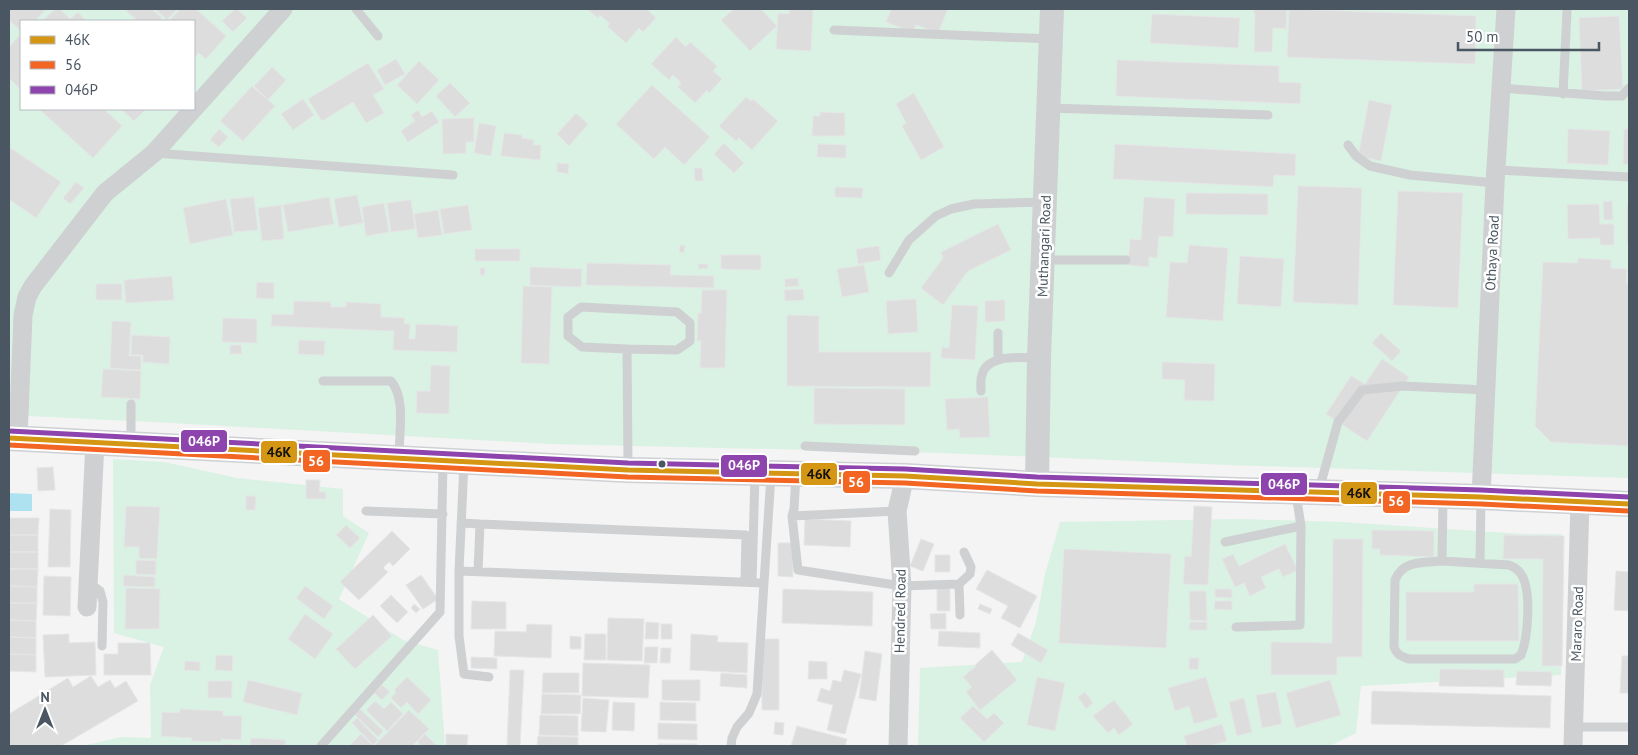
<svg xmlns="http://www.w3.org/2000/svg" width="1638" height="755" viewBox="0 0 1638 755" font-family="'PT Sans',sans-serif">
<style>
.green{fill:#d9f2e3;fill-rule:evenodd}
.water{fill:#aee2f0}
.building{fill:#ddddde;stroke:#e5e6e7}
.lines{fill:none;stroke-linecap:round;stroke-linejoin:round}
.service{stroke:#ced0d2;stroke-width:9}
.minor{stroke:#ced0d2;stroke-width:19}
.tertiary{stroke:#ced0d2;stroke-width:24}
.secondary{stroke:#ced0d4;stroke-width:26}
.bus-1-casing{stroke:#fff;stroke-width:9}
.bus-2-casing{stroke:#fff;stroke-width:9}
.bus-3-casing{stroke:#fff;stroke-width:9}
.bus-1{stroke:#d49613;stroke-width:5}
.bus-2{stroke:#f26522;stroke-width:5}
.bus-3{stroke:#8e44ad;stroke-width:5}
.bus-dot{fill:#4a5661;stroke:#fff;stroke-width:2}
.labels{text-anchor:middle;dominant-baseline:central;stroke-width:5;stroke-linejoin:round;paint-order:stroke}
.street-label{font-size:14px;fill:#4a5661;stroke:#fff}
.line-badge{stroke:#fff;stroke-width:2}
.badge-label{font-size:14px;text-anchor:middle;font-weight:bold;fill:#fff}
.pale-badge-label{font-size:14px;text-anchor:middle;font-weight:bold;fill:#111}
</style>
<rect width="100%" height="100%" fill="#f4f4f4"/>
<!-- green -->
<path class="green" d="M9,9h1620v469l-401,-13 -286,-12 -391,-9 -379,-21 -163,-8zM21,21h173v88h-173z
M113,459l51,3 73,16 106,11v27l26,17 -30,66 64,41 35,10 7,96h-363l40,-9 29,1 -1,-53 14,-38 -50,-14z
M1241,519l101,3 181,12h38v141l-200,11 -5,47 -24,12 -1,1h-413l2,-78 102,-6 14,-40 9,-48 15,-52z"/>
<!-- water -->
<path class="water" d="M9,493l23,1v17h-23z"/>
<!-- building -->
<path class="building" d="M9,9h37l-11,12h-14v10l-12,-11z
M55,9h5l10,10 8,-7 8,9h-44z
M124,9h28l10,9 -3,3h-21z
M155,9h22l-10,11z
M180,9h16l30,27 -20,23 -7,-6 -5,5v-37h-25z
M235,9h2l10,9 -14,14 -11,-11z
M587,9h60l9,9 -13,14 -4,-4 -13,15 -19,-17 3,-2 -10,-9 -2,3z
M734,9h27l16,17 -27,25 -29,-31z
M789,9h24l-2,42 -35,-2 2,-36 11,1z
M891,9h57l-10,24 -22,-8 -3,7 -27,-10z
M1254,9h33l-1,20 -13,-1 -1,24h-18l1,-39h-2z
M1289,9l187,7 -1,48 -188,-7z
M1152,14l88,4 -2,30 -88,-5z
M1619,16l4,73 -41,2 -3,-73z
M21,34v56l-12,-12v-31z
M676,37l10,10 4,-5 27,24 -4,5 9,8 -13,14 -2,-3 -12,13 -17,-16 3,-4 -8,-8 -4,5 -18,-16z
M396,59l9,15 -20,11 -8,-15z
M1117,60l162,6v16l22,1 -1,21 -184,-8z
M419,61l20,19 -22,24 -20,-19z
M368,63l16,26 -11,6 11,18 -18,10 -13,-21 -31,19 -14,-22z
M272,67l14,13 -18,20 -14,-14z
M450,83l20,20 -15,14 -19,-21z
M652,85l58,52 -26,28 -19,-18 -11,12 -38,-35z
M252,86l23,20 -32,35 -23,-20z
M914,93l30,54 -23,13 -19,-34 4,-3 -10,-19z
M746,97l5,4 2,-2 25,22 -26,29 -13,-12 -3,3 -17,-15z
M303,99l11,16 -21,15 -12,-16z
M1369,100l23,5 -11,56 -23,-5z
M39,109h65l18,17 -29,32z
M121,109h25l-12,12z
M418,110l4,7 10,-6 7,11 -31,20 -7,-11 14,-10 -4,-6z
M820,112l25,1v23h-33l1,-20h7z
M576,113l12,11 -19,22 -12,-12z
M474,118v24h-8v11l-23,1 -1,-35z
M479,123l17,3 -5,30 -17,-3z
M219,129l9,8 -9,10 -9,-7z
M1568,129l42,2 -2,34 -41,-2z
M1624,129h5v36l-6,-1z
M504,133l18,2v3l12,2 -1,5h8l-1,15 -39,-4z
M724,143l20,20 -10,10 -20,-19z
M818,144l28,1v13l-29,-1z
M1115,144l181,10 -1,22 -21,-1 -1,12 -160,-8z
M9,147l52,35 -25,36 -27,-19z
M557,163l12,1 -1,10 -11,-2z
M694,168h8l1,13h-8z
M76,182l8,6 -14,16 -7,-6z
M1298,186l64,2 -4,117 -65,-3z
M835,187l28,1 -1,10 -27,-1z
M1398,191l65,2 -5,115 -65,-3z
M1186,193l82,1v21l-82,-1z
M357,195l6,28 -24,4 -5,-28z
M254,197l4,33 -24,2 -4,-33z
M329,197l5,27 -46,8 -5,-27z
M1144,197l31,2 -2,38 -14,-1 -2,22 -8,-1v10l-21,-2 2,-26 11,1z
M226,199l7,36 -43,9 -7,-36z
M411,200l4,29 -24,3 -4,-29z
M1612,201l1,19h-9l-1,-18z
M384,203l5,29 -23,4 -4,-29z
M1599,204l1,20h14v21h-14v-7l-32,1 -1,-34z
M281,205l3,34 -22,2 -4,-33z
M468,205l4,25 -28,4 -4,-25z
M1627,206h2v36h-2z
M438,210l4,25 -24,3 -4,-24z
M998,224l13,26 -43,21 -25,34 -22,-17 22,-30 -2,-6z
M680,245l5,1 -1,7 -5,-1z
M1189,245l39,3 -5,73 -57,-4 4,-55 17,1z
M879,246l2,14 -23,4 -2,-15z
M475,249h45v12h-45z
M721,255h40v15l-40,-1z
M1240,256l44,3 -3,48 -44,-3z
M1578,258l33,2v8l16,1 -1,14h3l-1,163 -77,-4 -16,-16 8,-164 34,1z
M587,263l84,2 -1,10 44,1v12l-128,-3z
M698,264h10v4l-9,1z
M864,265l5,27 -27,5 -5,-28z
M530,267l52,2 -1,18 -51,-2z
M480,268h5v7h-5z
M172,276l2,24 -48,3 -2,-23z
M798,278l1,8 -14,1v-8z
M257,282l17,1v16l-18,-1z
M96,284h26v16h-26z
M523,286l29,1 -3,77 -28,-1z
M803,289l1,11 -19,1 -1,-11z
M702,290h25l-2,78h-25l1,-27h-4l1,-28h3z
M916,299l2,33 -30,2 -2,-33z
M1005,300v21l-20,1v-21z
M294,301l37,1v5h15v-5l35,2v13l24,1 -1,6h6l-1,15h6l1,-15 42,2 -1,26 -64,-2 1,-19 -123,-5 1,-12 21,1z
M952,305l26,1 -3,54 -34,-2 1,-11 7,1z
M787,315l32,1v36h112l-1,35 -143,-1z
M223,318l34,1v24l-35,-1z
M112,321l19,1 -2,34h12v14l-31,-2z
M1381,333l20,18 -9,10 -20,-18z
M132,335l38,2 -1,27 -26,-2v-7h-12z
M299,340l26,1 -1,14 -26,-1z
M230,345h11l1,9h-12z
M1382,359l27,18 -42,64 -41,-27 25,-38 14,8z
M1162,362l53,2 -1,37 -30,-1 1,-20 -23,-1z
M431,365l19,1 -1,48 -33,-1 1,-22h13z
M103,369l38,2 -1,28 -39,-2z
M814,388l91,1v36l-91,-1z
M988,397l2,40 -30,1 -1,-9 -12,1 -2,-31z
M53,467l2,23 -17,1 -1,-23z
M306,480h14l-1,12h7v7h-20z
M246,496h10l-1,14h-9z
M126,506l34,1 -3,52 -18,-1v-11h-15z
M1194,506l18,1 -4,78 -25,-1 2,-28 6,1z
M50,509l21,1 -1,57h-22z
M9,518h30l-1,17h-29z
M805,519l46,2 -1,26 -46,-2z
M346,525l14,13 -10,10 -14,-13z
M1372,530l62,1v26l-54,-2v-6h-8z
M392,531l18,18 -17,17 -4,-4 -6,6 5,4 -29,28 -19,-18z
M9,535h29v17h-29z
M1504,535l60,1 -2,130h-20l1,-107h-40z
M921,539l13,5 -11,27 -13,-5z
M1333,539h30l-1,118h-25v18h-66v-33l61,1z
M778,543h15v34l-15,-1z
M1285,544l13,26 -15,7 -4,-8 -18,8 5,11 -16,8 -6,-13 -9,4 -13,-28 11,-5 6,12z
M1064,549l107,5 -5,94 -107,-5z
M9,552h29v17h-29z
M935,555h15v17h-15z
M136,560l20,1v14l-20,-1z
M9,569h29l-1,18 -28,-1z
M987,570l50,26 -17,32 -19,-10 7,-12 -32,-17z
M1616,571l13,1v39l-15,-1z
M124,575l31,2v10l-32,-1z
M421,575l17,24 -15,10 -17,-24z
M44,576l27,1 -1,39 -27,-1z
M1474,584h44l1,57h-113v-49h68z
M9,586l28,1v16h-28z
M305,586l28,20 -9,13 -28,-21z
M126,588l34,1 -1,40h-34z
M937,588h13v23h-13z
M783,589l90,3 -1,34 -90,-3z
M1215,589h17v9l-17,-1z
M1189,591h17l1,30 -17,-1z
M391,595l17,17 -11,11 -17,-17z
M472,601l34,1v27h-35z
M1215,601h17v9l-18,-1z
M9,603h28l-1,18 -27,-1z
M414,604l6,5 -4,4 -5,-5z
M980,604l12,5 -2,5 -12,-5z
M946,613v16h-15l-1,-15z
M305,614l28,20 -18,25 -27,-20z
M373,615l19,21 -37,33 -19,-20z
M608,618l36,1 -2,42 -35,-1z
M9,620l27,1v17l-27,-1z
M646,622l13,1 -1,16h-13z
M1190,622h17v8h-18z
M527,624l25,1 -1,33 -57,-2 1,-25 31,1z
M661,624h11v15h-11z
M939,631l41,2v15l-42,-2z
M1018,633l30,17 -7,13 -30,-18z
M69,634v9l26,-1 1,33 -51,2 -2,-42z
M585,634h21v26h-22z
M691,634l27,2 -1,6 31,1 -1,30 -57,-3z
M570,636l11,1v12h-11z
M9,637l27,1v17l-27,-1z
M762,639h17v71h-17z
M118,643h32l1,32h-47v-21h14z
M645,647h13l-1,16h-13z
M661,648h10l-1,15h-10z
M992,650l25,30 -37,30 -14,-18 6,-5 -9,-10 13,-11 -1,-1z
M865,651l17,3 -6,47 -17,-3z
M9,654l27,1v17l-27,-1z
M216,655l17,1 -1,15 -17,-1z
M1622,656h7v37h-9z
M471,657l26,1v11l-26,-1z
M1189,658h10l-1,12 -9,-1z
M185,661l15,1v9l-16,-1z
M809,661l18,1v17h-19z
M583,663l67,2 -2,33 -66,-2z
M1440,669l64,1v17l-65,-1z
M510,670h14l-4,76h-13z
M844,670l17,4 -16,60 -18,-4 6,-25 -16,-4 4,-13 9,3 3,-11 8,2z
M1517,671l35,1 -1,14 -35,-1z
M543,673h36v20h-37z
M721,673l26,2v13l-27,-2z
M91,676l7,11 12,-7 5,8 11,-7 12,20 -77,45h-52v-32l59,-36 5,9z
M407,677l24,23 -13,14 -11,-12 -6,6 -10,-10 5,-6 -2,-2z
M1037,677l28,6 -10,48 -28,-6z
M1206,677l12,40 -24,7 -5,-18 -14,5 -7,-23z
M248,680l54,13 -5,22 -54,-13z
M662,680h38v21l-38,-1z
M1330,680l11,35 -45,13 -10,-35z
M208,681h24v17h-24z
M382,685l8,7 -8,8 -8,-7z
M1372,691l179,5 -1,32 -179,-4z
M1085,692l8,11 -7,6 -8,-12z
M1276,692l6,32 -20,4 -6,-33z
M542,694l39,1 -1,19h-39z
M583,698l26,2 -3,32 -25,-1z
M1244,698l8,34 -15,4 -8,-34z
M1114,700l19,24 -14,11 -5,-7 -6,5 -15,-17z
M375,701l9,8 7,-7 12,12 -16,17 -21,-21z
M613,702l22,1 -1,28 -22,-1z
M660,702l36,1v18l-36,-1z
M973,706l14,13 7,-6 10,10 -20,19 -24,-24z
M358,707l25,24 -5,6 -25,-24z
M180,709l43,2v5h19l-1,24 -20,-1v3l-30,-1 1,-3 -31,-2 1,-24 17,1z
M409,710l20,19 -17,17h-36l-1,-1z
M540,715l38,1v20l-39,-1z
M357,718l21,22 -5,5 -21,-22z
M775,722l9,1 -1,12 -9,-1z
M658,723l39,1v16l-39,-1z
M1222,724l5,17 -18,5h-22l-3,-10z
M797,726l50,13 -2,7h-54z
M361,734l12,12h-24z
M425,734l12,12h-15l-5,-4z
M446,734l22,1 -1,11h-21z
M538,736l40,1v9h-41z
M251,738l35,2 -1,6h-62v-2l27,2z
M658,744h39v2h-39z"/>
<g class="lines">
<!-- service -->
<path class="service" d="M356,9l22,27
M834,30l217,9
M1501,88l104,8h17l7,-8
M1563,94l4,-83
M1049,108l219,7
M1348,145l8,11 14,10 40,9 85,8
M154,153l299,22
M1497,170l132,7
M1044,260h82
M889,273l20,-33 27,-24 15,-7 23,-5 71,-2
M998,333v26
M627,349l50,1 13,-9v-18l-13,-11 -96,-5 -13,10v19l14,11 45,2 1,118
M323,381h68c15,17 8,53 8,75
M981,391c0,-5 -1,-12 1,-16 5,-22 40,-17 57,-17
M131,442v-38
M805,446l110,5
M464,463l-5,108 305,12 7,-108
M796,475l-2,34 -2,7 105,-5
M1319,490l19,-68 24,-32 41,-4 83,4
M366,511l77,3
M792,516l6,54 104,16 57,-2 11,-10 1,-7 -7,-15
M461,523l19,1
M1225,542l76,-16
M1442,561l67,4c5,2 9,4 12,9 11,16 7,64 0,81l-6,4h-106c-8,-3 -12,-4 -15,-12l1,-67c8,-20 28,-17 47,-19z
M1442,561l1,-62
M1480,562l1,-62
M459,571v65l5,38 25,3
M478,571l2,-47 266,11 -1,47
M752,582l3,-107
M89,583l11,8 3,11 -1,44
M959,584l1,31
M1236,627l64,-2 1,-99 -5,-32
M1573,727h56
M321,746l119,-134 3,-150
M731,746l1,-8 5,-11 12,-14 8,-19 7,-111"/>
<!-- minor -->
<path class="minor" d="M18,439l5,-124 4,-18 6,-11 72,-93 49,-40 129,-144
M1481,497l14,-314 11,-174
M87,607l8,-165
M898,746l4,-160 -5,-75 8,-35
M1573,746l7,-244"/>
<!-- tertiary -->
<path class="tertiary" d="M1037,484l2,-126 13,-349"/>
<!-- secondary -->
<path class="secondary" d="M9,438l619,32 277,6 132,8 444,13 148,7"/>
<!-- bus-1 casing -->
<g class="bus-1-casing">
<path id="bus-1" d="M9,438l619,32 277,6 132,8 444,13 148,7"/>
</g>
<!-- bus-2 casing -->
<g class="bus-2-casing">
<path id="bus-2" d="M9,445l619,32 277,6 132,8 444,13 148,7"/>
</g>
<!-- bus-3 casing -->
<g class="bus-3-casing">
<path id="bus-3" d="M9,431l619,32 277,6 132,8 444,13 148,7"/>
</g>
<!-- bus-1 -->
<use href="#bus-1" class="bus-1"/>
<!-- bus-2 -->
<use href="#bus-2" class="bus-2"/>
<!-- bus-3 -->
<use href="#bus-3" class="bus-3"/>
</g>
<!-- markers -->
<circle class="bus-dot" cx="662" cy="464" r="4.5"/>
<g class="labels">
<!-- street labels -->
<g class="street-label">
<text transform="translate(1044 246) rotate(-88)">Muthangari Road</text>
<text transform="translate(1492 253) rotate(-87)">Othaya Road</text>
<text transform="translate(900 611) rotate(-89)">Hendred Road</text>
<text transform="translate(1577 624) rotate(-88)">Mararo Road</text>
</g>
</g>
<g class="line-badge">
<rect x="180" y="429" width="48" height="24" rx="5" fill="#8e44ad"/>
<rect x="260" y="440" width="38" height="24" rx="5" fill="#d49613"/>
<rect x="302" y="449" width="29" height="24" rx="5" fill="#f26522"/>
<rect x="720" y="454" width="48" height="24" rx="5" fill="#8e44ad"/>
<rect x="800" y="462" width="38" height="24" rx="5" fill="#d49613"/>
<rect x="842" y="470" width="29" height="24" rx="5" fill="#f26522"/>
<rect x="1260" y="472" width="48" height="24" rx="5" fill="#8e44ad"/>
<rect x="1340" y="481" width="38" height="24" rx="5" fill="#d49613"/>
<rect x="1382" y="490" width="29" height="24" rx="5" fill="#f26522"/>
</g>
<g class="badge-label">
<text x="204" y="446">046P</text>
<text x="316" y="466">56</text>
<text x="744" y="470">046P</text>
<text x="856" y="487">56</text>
<text x="1284" y="489">046P</text>
<text x="1396" y="506">56</text>
</g>
<g class="pale-badge-label">
<text x="279" y="457">46K</text>
<text x="819" y="479">46K</text>
<text x="1359" y="498">46K</text>
</g>
<!-- border -->
<rect width="1638" height="755" fill="none" stroke="#4a5661" stroke-width="20"/>
<!-- legend -->
<rect x="20" y="20" width="175" height="90" fill="#ffffff" stroke="#b7bbc0"/>
<rect x="30" y="36" width="25" height="8" fill="#d49613" stroke="#b7bbc0"/>
<text x="65" y="45" font-size="15" fill="#4a5661">46K</text>
<rect x="30" y="61" width="25" height="8" fill="#f26522" stroke="#b7bbc0"/>
<text x="65" y="70" font-size="15" fill="#4a5661">56</text>
<rect x="30" y="86" width="25" height="8" fill="#8e44ad" stroke="#b7bbc0"/>
<text x="65" y="95" font-size="15" fill="#4a5661">046P</text>
<!-- north arrow -->
<g transform="translate(45 710)" stroke="#ffffff" stroke-width="4" paint-order="stroke">
<path d="M0-4L9 19L0 12L-9 19Z" fill="#4a5661"/>
<text y="-8" font-size="14" font-weight="bold" text-anchor="middle" fill="#4a5661">N</text>
</g>
<!-- scale -->
<path d="M1458 42v8h141v-8" fill="none" stroke="#4a5661" stroke-width="2.5"/>
<text x="1466" y="42" font-size="15" fill="#4a5661" stroke="#ffffff" stroke-width="4" paint-order="stroke">50 m</text>
</svg>
